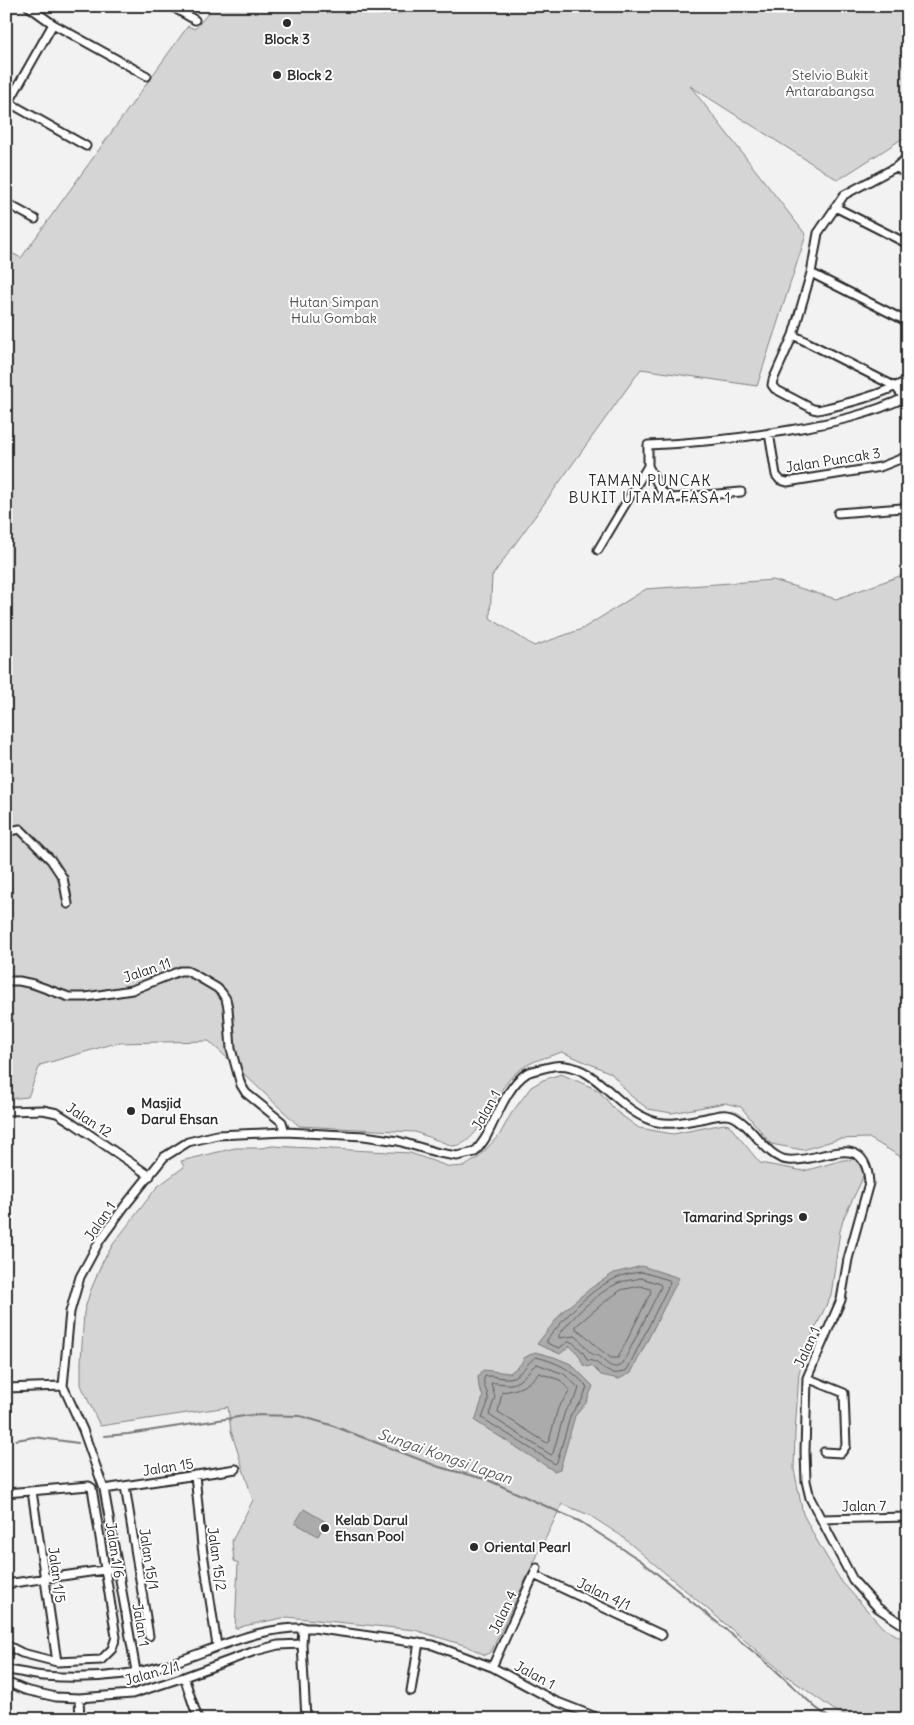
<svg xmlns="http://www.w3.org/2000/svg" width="914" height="1725" viewBox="0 0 914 1725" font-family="Delius,sans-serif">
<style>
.green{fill:#d5d5d5;stroke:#808080}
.water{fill:#ababab;stroke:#787878}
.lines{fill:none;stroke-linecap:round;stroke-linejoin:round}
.shore{stroke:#5e5e5e;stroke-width:1}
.stream{stroke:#787878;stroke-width:2}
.street-casing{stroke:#2b2b2b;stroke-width:11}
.street{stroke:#fff;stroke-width:7}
.poi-dot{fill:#2b2b2b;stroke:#fff;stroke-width:2}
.labels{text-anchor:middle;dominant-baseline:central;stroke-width:4;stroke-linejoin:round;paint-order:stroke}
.poi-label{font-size:14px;font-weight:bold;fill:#2b2b2b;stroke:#fff;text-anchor:start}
.park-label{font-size:14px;fill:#565656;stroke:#fff}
.street-label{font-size:14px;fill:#2b2b2b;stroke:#fff}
.neighbourhood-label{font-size:15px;letter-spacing:1px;fill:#2b2b2b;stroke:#fff}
.water-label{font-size:15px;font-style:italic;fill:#585858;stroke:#fff}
</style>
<rect width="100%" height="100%" fill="#f2f2f2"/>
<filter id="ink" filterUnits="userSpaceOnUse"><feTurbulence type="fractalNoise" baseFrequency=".02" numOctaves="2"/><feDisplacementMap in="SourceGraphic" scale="10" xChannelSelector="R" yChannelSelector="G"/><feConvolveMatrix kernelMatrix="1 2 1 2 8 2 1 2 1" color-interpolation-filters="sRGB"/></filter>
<g filter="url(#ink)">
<!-- green -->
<path class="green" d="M214,6h152l16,9 61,-6 6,-3h459v129l-70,45 -148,-94 116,149 -49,151 -116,-17 -149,207 -2,42 44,28 48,-17 64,-40 127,-9 63,19 72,-26v588l-39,-23 -30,1 -36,11 -32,-6 -30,-37 -16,-4 -53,10 -24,-4 -17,-13 -20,-23 -49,-21c-14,5 -33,9 -45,20 -9,7 -17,21 -24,30 -9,15 -19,43 -40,44l-38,-14 -116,-6 -90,-85 -93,2 -76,22 -12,32 -22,2v-849l15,8 167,-232 7,3z
M561,1074l37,16 19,22 22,16 34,6 51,-10 5,1 31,38 44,8 39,-11 16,-1 3,4 2,10 -3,9 -17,35 -4,14 -9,64 -24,51 -8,27 -4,59 -1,37 9,45 13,25 25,42 41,46 26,15v77h-55l-19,-9 -46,-33 -168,-142 -31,-20 -27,-11 -71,148 -6,3 -18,-9 -52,-16 -128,-13 -43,9 -9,3 3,-66 -4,-2 -2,-20 21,-41 -22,-69 -3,-24 -128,19 -19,-41v-24l3,-49 6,-20 13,-31 11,-18 43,-56 27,-20 -3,-6 54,-13h26l11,-2 138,7 40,14 15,-1 13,-8 22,-24 11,-20 20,-27 12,-7z"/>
<!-- water -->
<path class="water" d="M642,1266l37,12 -48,95 -12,6 -18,-4 -10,-10 -2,2 -6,-2 -4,-10 -9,-9 -10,8 -23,-10 26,-33 28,-23 23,-15z
M535,1352l19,5 17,7 22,22 -7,17 -11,13 -15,53 -6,2 -79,-50 8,-24 -4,-10 -1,-10 5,-7 27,3 11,-9 3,-6z
M304,1509l22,13 -8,14 -23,-13z"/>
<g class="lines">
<!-- shore -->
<path class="shore" d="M642,1272l27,8 1,3 -43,87c-22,11 -23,-9 -40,-10l-4,-8 -11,-10h-4l-9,6 -12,-5v-3c17,-22 42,-50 69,-62 7,-4 18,-5 26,-6z
M641,1278l19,6 1,3 -39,78c-10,6 -16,-3 -24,-9 -2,-1 -5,-1 -7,-3 -6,-4 -8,-12 -16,-17l-16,2v-3c14,-19 38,-42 59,-52 7,-3 16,-3 23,-5z
M641,1286l9,3 1,3 -33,66h-7c-5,-5 -12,-8 -16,-13 -6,-6 -11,-12 -19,-16v-3l26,-22 19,-14z
M536,1357c21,5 37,13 51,30l-5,13 -11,14 -14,48 -2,2 -73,-46c2,-6 7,-15 6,-21 -1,-9 -7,-12 -3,-21 8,-1 17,3 25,2 11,-2 17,-16 26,-21z
M537,1364l27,10 15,14 -3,9 -11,14 -12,42 -2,2 -62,-40 6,-18 -4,-14c6,-1 14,2 20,1 12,-2 17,-15 26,-20z
M539,1373l21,7 10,11 -12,17 -9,33 -2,2 -49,-31 4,-20c16,-2 26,-6 37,-19z"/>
<!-- stream -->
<path class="stream" d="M104,1436l24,-2 123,-19 49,1 31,9 108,42 49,13 93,42 59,38 131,106 44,41 16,12
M16,1440l18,-3 44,6"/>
<!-- street casing -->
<g class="street-casing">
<path id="street" d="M28,6l25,18 94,52
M171,6l24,14
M6,101l80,45
M9,102l44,-78
M908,157l-12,10 -52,28 -26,38 -7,40 -18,62 -20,45 -1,5 3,4 38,20 5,1c31,-7 61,-14 90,-30
M896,167l12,8
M6,203l29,16
M835,207l73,37
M811,273l97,49
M793,335l103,52 8,11
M769,433l7,42 4,5 7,2 93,-15 28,-11
M648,466l14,26 10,6 69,-6
M838,513l64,-5 6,-2
M598,550l50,-84v-21c48,-2 95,-7 142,-15 41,-7 80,-15 118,-34
M6,832l14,-3 31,31 12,18 5,26
M6,981h13l14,3 36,13h17l46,-7 48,-19h7l8,4 22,13 5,5 4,6 2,9 3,41 10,36 5,8 36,29 3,10
M6,1111l37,-1 14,3 16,10 77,53
M807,1378l37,15 2,53 -5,7 -17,-1
M6,1388l57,-2
M195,1475l7,71 15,100
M125,1486l24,150
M104,1489l132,-20
M32,1491l25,171
M6,1493l83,-7 3,2 24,149 -4,12 -11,11 -44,2 -35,-9 -16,-8
M821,1519l87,-2
M534,1575l128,60
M6,1584l112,-16
M303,1627l-1,17 4,75
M492,1667l45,-99
M6,1670c13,1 25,5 38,6 39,3 80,1 118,-10 49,-14 97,-42 151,-38l120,17 59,22 63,34 46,18
M136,1671l-32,-182 -21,-59 -20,-44 7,-74 10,-35 20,-37 24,-33 40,-50 24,-15 29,-7 68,-3 79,4 34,5 41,12 18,3 18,-4c5,-6 10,-12 13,-19 10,-19 20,-48 39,-60 6,-3 15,-4 22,-6 15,-4 31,1 43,10 20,14 34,34 58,43 18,7 38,1 56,-2 9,-2 17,-5 26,-2 20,8 34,42 56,44 33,3 78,-32 81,23l-21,76 -7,41 -34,78 -2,74 1,29 4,17 43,82 25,28 30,20
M184,1677l14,42
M6,1682l19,8 31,7 23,1 53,-4 52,-17 71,-26 23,-6 24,-1
M411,1691l8,-49
M79,1698l1,21
M291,1719l15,-4"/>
</g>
<!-- street -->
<use href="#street" class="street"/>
</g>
</g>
<!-- markers -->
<g class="poi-dot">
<circle cx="287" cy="23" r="5"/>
<circle cx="277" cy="75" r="5"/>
<circle cx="131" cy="1111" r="5"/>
<circle cx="803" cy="1217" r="5"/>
<circle cx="325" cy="1528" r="5"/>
<circle cx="474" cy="1547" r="5"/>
</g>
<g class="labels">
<!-- poi labels -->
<g class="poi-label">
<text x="287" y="39" text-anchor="middle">Block 3</text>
<text x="287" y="75">Block 2</text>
<text x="141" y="1103">Masjid<tspan x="141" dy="16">Darul Ehsan</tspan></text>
<text x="793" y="1217" text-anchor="end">Tamarind Springs</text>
<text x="335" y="1520">Kelab Darul<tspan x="335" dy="16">Ehsan Pool</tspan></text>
<text x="484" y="1547">Oriental Pearl</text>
</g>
<!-- park labels -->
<g class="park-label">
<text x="830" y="75">Stelvio Bukit<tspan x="830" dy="16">Antarabangsa</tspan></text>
<text x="334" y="302">Hutan Simpan<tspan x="334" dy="16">Hulu Gombak</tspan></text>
</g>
<!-- street labels -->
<g class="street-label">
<text transform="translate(833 460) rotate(-9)">Jalan Puncak 3</text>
<text transform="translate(147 970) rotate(-19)">Jalan 11</text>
<text transform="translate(486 1110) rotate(-61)">Jalan 1</text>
<text transform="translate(89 1120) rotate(33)">Jalan 12</text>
<text transform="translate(100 1221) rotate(-56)">Jalan 1</text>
<text transform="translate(807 1347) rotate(-66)">Jalan 1</text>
<text transform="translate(168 1467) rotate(-9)">Jalan 15</text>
<text transform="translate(864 1506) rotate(-1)">Jalan 7</text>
<text transform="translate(115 1550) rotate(81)">Jalan 1/6</text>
<text transform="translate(149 1559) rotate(81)">Jalan 15/1</text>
<text transform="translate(217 1559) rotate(82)">Jalan 15/2</text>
<text transform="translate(57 1575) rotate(82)">Jalan 1/5</text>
<text transform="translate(604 1594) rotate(25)">Jalan 4/1</text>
<text transform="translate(503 1612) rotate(-65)">Jalan 4</text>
<text transform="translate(141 1625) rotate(80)">Jalan 1</text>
<text transform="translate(152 1673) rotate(-16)">Jalan 2/1</text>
<text transform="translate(535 1675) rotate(28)">Jalan 1</text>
</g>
<!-- neighbourhood labels -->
<g class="neighbourhood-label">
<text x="650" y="480">TAMAN PUNCAK<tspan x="650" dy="17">BUKIT UTAMA FASA 1</tspan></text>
</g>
<!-- water labels -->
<g class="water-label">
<text transform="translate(445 1456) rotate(19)">Sungai Kongsi Lapan</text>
</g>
</g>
<!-- margin -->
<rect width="914" height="1725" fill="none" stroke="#fff" stroke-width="25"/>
<rect x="12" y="12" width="889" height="1700" fill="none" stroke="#2b2b2b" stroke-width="2" filter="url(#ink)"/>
</svg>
